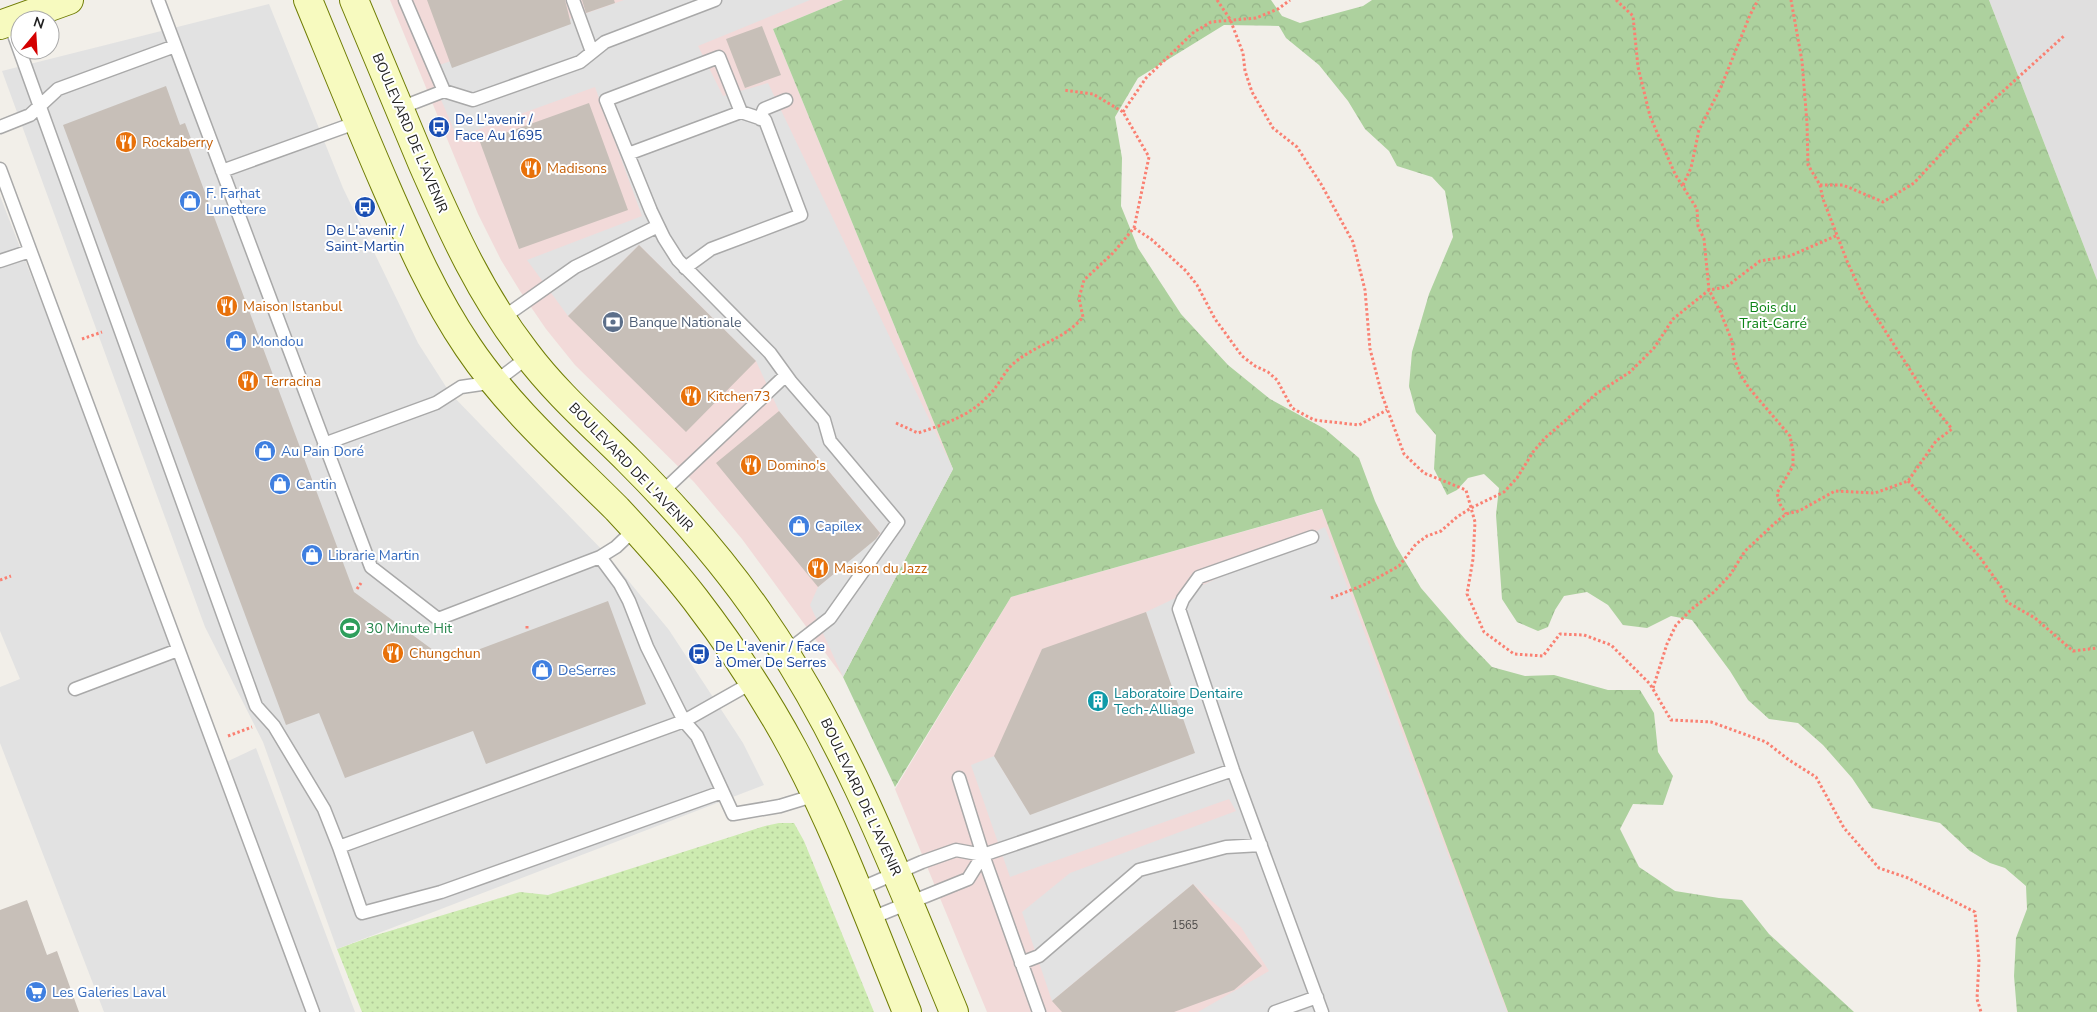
<svg xmlns="http://www.w3.org/2000/svg" width="2097" height="1012" viewBox="0 0 2097 1012" font-family="'Nunito Sans',sans-serif">
<style>
.residential{fill:#e0dfdf}
.commercial{fill:#f2dad9}
.grass{fill:url(#grass-dots)}
.forest{fill:url(#forest-crowns)}
.parking{fill:#e2e2e2}
.building{fill:#c7bfb8}
.lines{fill:none;stroke-linecap:round;stroke-linejoin:round}
.lane-casing{stroke:#a9a9a9;stroke-width:15}
.secondary-casing{stroke:#707d05;stroke-width:30}
.path{stroke:#fa8072;stroke-width:3;stroke-dasharray:2.5 2.5;stroke-linecap:butt}
.lane{stroke:#fff;stroke-width:12}
.secondary{stroke:#f7fabf;stroke-width:28}
.labels{text-anchor:middle;dominant-baseline:central;stroke-width:4;stroke-linejoin:round;paint-order:stroke}
.number-label{font-size:11px;fill:#4b4948}
.transit-label{font-size:14px;fill:#164399;stroke:#fff;text-anchor:start}
.street-label{font-size:14px;fill:#222;stroke:#fff}
.food-label{font-size:14px;fill:#c56008;stroke:#fff;text-anchor:start}
.shop-label{font-size:14px;fill:#366cbe;stroke:#fff;text-anchor:start}
.park-label{font-size:14px;fill:#0c8416;stroke:#fff}
.service-label{font-size:14px;fill:#4e5e75;stroke:#fff;text-anchor:start}
.leisure-label{font-size:14px;fill:#27864d;stroke:#fff;text-anchor:start}
.culture-label{font-size:14px;fill:#0d838f;stroke:#fff;text-anchor:start}
</style>
<defs>
<pattern id="grass-dots" width="8" height="8" patternUnits="userSpaceOnUse" patternTransform="scale(1.25)"><rect width="8" height="8" fill="#cdebb0"/><path d="M2 2h.1M6 6h.1" fill="none" stroke="#b0c997" stroke-width="1.8" stroke-linecap="round"/></pattern>
<pattern id="forest-crowns" width="20" height="18" patternUnits="userSpaceOnUse" patternTransform="scale(1.25)"><rect width="20" height="18" fill="#add19e"/><path d="M2 6a3 3 0 1 1 6 0M12 15a3 3 0 1 1 6 0" fill="none" stroke="#95b388"/></pattern>
</defs>
<rect width="100%" height="100%" fill="#f2efe9"/>
<!-- residential -->
<path class="residential" d="M1989,0h108v280z"/>
<!-- commercial -->
<path class="commercial" d="M390,0h453l-70,29 180,440 -110,208 -101,-138 -48,-57 -119,-117 -29,-36 -26,-38 -19,-31 -23,-46z
M1323,509l185,503h-521l-92,-223 116,-192z"/>
<!-- grass -->
<path class="grass" d="M779,823h15l10,18 70,171h-512l-25,-63 36,-13 147,-44 28,3 217,-69z"/>
<!-- forest -->
<path class="forest" d="M843,0h428l11,16 18,7 63,-17 9,-6h617l108,280v732h-80l-3,-36 2,-38 11,-29 -1,-23 -21,-18 -15,-5 -20,-12 -30,-28 -68,-15 -20,-30 -29,-33 -25,-22 -29,-4 -21,-19 -18,-29 -38,-51 -21,-4 -24,12 -24,-3 -15,-20 -21,-13 -23,4 -9,14 -7,17 -10,4 -21,-9 -15,-23 -6,-84 3,-27 -15,-14 -16,4 -11,12 -10,5 -13,-26 2,-34 -20,-23 -7,-26 3,-34 17,-58 24,-57 -8,-46 -13,-14 -35,-11 -8,-15 -24,-22 -17,-28 -29,-36 -33,-27 -7,-12 -55,-1 -86,53 -23,39 7,41 -1,48 17,42 43,66 47,51 42,34 55,30 34,29 16,43 21,45 25,42 44,51 27,28 33,9 29,-1 54,15h32l14,23 4,39 15,24 -10,29 -30,-1 -13,25 19,38 36,24 44,7 23,2 27,34 85,78h-346l-186,-503 -311,88 -116,190 -52,-110 110,-208 -180,-440z"/>
<!-- parking -->
<path class="parking" d="M624,0h186l-112,46 25,50 45,-13 185,386 -110,208 -33,-72 8,-18 63,-53 -102,-123 -23,-50 -117,-116 -71,71 -41,-56 115,-44 -47,-129 -138,50 -29,-68z
M269,4l74,184 75,155 32,50 158,163 61,74 74,113 21,42 -427,164 -74,-207 -58,-115 -203,-556z
M0,196l222,568 34,-16 99,264h-251l-104,-269v-56l20,-8 -20,-48z
M1325,527l182,485h-309l71,-41 -28,-44 -48,-43 -141,117 -30,-89 48,-39 166,-62 -7,-12 -219,78 -39,-112 23,-9 36,58 164,-61 -48,-141z"/>
<!-- building -->
<path class="building" d="M427,0h138l6,24 -119,44z
M582,0h32l1,3 -29,10z
M762,26l19,49 -36,13 -19,-49z
M166,86l14,39 5,-2 8,21 -5,3 166,445 94,69 160,-60 38,103 -160,60 -13,-33 -128,47 -26,-65 -33,12 -223,-600z
M589,103l39,107 -109,39 -39,-107z
M639,245l117,116 -70,71 -118,-116z
M779,411l101,122 -4,6 -58,48 -102,-124z
M1146,612l49,141 -165,62 -36,-59 48,-107z
M1193,884l69,82 -28,24 -60,22h-112l-10,-11z
M27,900l20,55 10,-4 22,61h-79v-102z"/>
<g class="lines">
<!-- lane casing -->
<g class="lane-casing">
<path id="lane" d="M158,0l213,567 67,52 162,-62 16,-10 19,-18
M405,0l39,91
M573,0l19,52
M9,21l247,685 18,20 50,83 15,38 345,-126 69,-39
M400,108l44,-17 29,9 107,-38 25,-20 110,-42
M741,112l-22,-55 -113,43 45,111 13,27 14,22 92,93 21,29 33,38 6,21 68,81 -68,96 -45,35
M760,119l4,-10 22,-9
M0,127l30,-12 28,-26 117,-43
M628,154l113,-42 24,8 36,95 -90,34 -26,19
M0,169l313,843
M222,171l136,-49
M0,261l30,-10
M501,319l74,-52 83,-41
M324,444l112,-41 25,-16 34,-5 33,-25
M660,494l126,-119
M1312,537l-113,40 -16,22 -4,10 54,161 89,242
M600,557l20,27 9,17 18,46 37,74 13,15 36,78 47,-8 36,-11
M75,689l103,-39
M959,778l24,77 56,157
M339,847l23,66 79,-21 281,-100
M983,855l250,-85
M857,890l65,-28 34,-12 27,5 -15,24 -99,40
M1021,963l18,-7 100,-86 87,-23 35,-2
M1275,1012l42,-15"/>
</g>
<!-- secondary casing -->
<g class="secondary-casing">
<path id="secondary" d="M308,0c26,63 51,125 78,187 24,55 48,110 82,160 41,61 97,110 149,162 27,29 54,59 78,90 36,47 70,98 98,150 45,84 78,175 114,263
M354,0c23,55 46,110 69,165 30,68 58,130 103,188 30,40 68,73 103,108 49,49 96,102 135,160 83,120 134,256 190,391
M0,25l69,-25"/>
</g>
<!-- path -->
<path class="path" d="M1217,0l13,19 13,34 2,18 7,21 21,36 24,19 24,37 32,58 12,48 5,59 12,46 22,59 20,19 42,17 9,32 -2,37 -6,35 17,38 30,22 29,2 17,-22 24,1 27,10 39,39 21,36 40,2 55,20 23,18 27,17 28,51 35,40 29,10 67,34 4,49 -2,38 4,13
M1616,0l17,16 5,51 12,49 25,58 22,35 1,17 6,13 5,51 11,21 12,30 2,17 6,16 9,14 41,48 3,15v15l-16,27 3,11 6,10
M1123,112l23,-34 48,-46 17,-10 45,-4 22,-9 12,-9
M1683,185l8,-17 8,-38 22,-43 29,-72 8,-15
M1820,185h23l40,17 31,-19 66,-71 85,-77
M1134,228l17,11 35,32 11,14 18,34 27,37 13,10 13,6 9,8 15,28 22,12 45,5 28,-15
M82,339l20,-7
M896,423l22,10c27,-9 52,-17 72,-39 9,-9 14,-22 23,-30 21,-19 51,-24 70,-47l-4,-19 5,-18 29,-27 21,-25 15,-71 -26,-45 -30,-18 -30,-4
M1908,481l71,75 22,31 6,15 28,16 38,33 24,-3
M0,580l11,-4
M357,589l4,-6
M1331,598l35,-14 33,-18 17,-22 11,-8 14,-5 16,-14 14,-9 33,-16 13,-14 16,-26 12,-14 51,-44 34,-22 24,-24 19,-29 36,-29 17,-3 34,-26 30,-5 48,-21
M527,626v5
M1653,688l14,-44 9,-19 17,-17 21,-16 16,-17 15,-24 30,-28 11,-9 13,-3 36,-20 40,2 33,-12 28,-40 16,-12 -19,-23 -70,-110 -16,-35 -24,-62 -3,-14 -12,-20 -1,-42 -5,-62 -11,-61
M228,736l24,-9"/>
<!-- lane -->
<use href="#lane" class="lane"/>
<!-- secondary -->
<use href="#secondary" class="secondary"/>
</g>
<!-- icons -->
<defs>
<g id="bus-disc" transform="scale(1.125)"><circle r="9.5" fill="#1a4fb4" stroke="#fff"/><path d="M-5-6H5V4H4V6H2V4H-2V6H-4V4H-5ZM-3.5-4V0h7V-4ZM-3.5 1.2v1.5H-2V1.2ZM2 1.2v1.5H3.5V1.2Z" fill="#fff"/></g>
<g id="restaurant-disc" transform="scale(1.125)"><circle r="9.5" fill="#e8710a" stroke="#fff"/><path d="M-5-6h1v4h1v-4h1v4h1v-4h1v5L-1.5 .5V6h-2V.5L-5-1ZM5-6V6H3V1.5H1.5Q1.5-4 5-6Z" fill="#fff"/></g>
<g id="shop-disc" transform="scale(1.125)"><circle r="9.5" fill="#3f7fe0" stroke="#fff"/><path d="M-5-2.5h2.3a2.7 3.5 0 0 1 5.4 0H5L5.5 6h-11ZM-1.5-2.5h3a1.5 2.3 0 0 0-3 0Z" fill="#fff"/></g>
<g id="bank-disc" transform="scale(1.125)"><circle r="9.5" fill="#5c6f8a" stroke="#fff"/><path d="M-6-4H6V4H-6ZM0-2.3a2.3 2.3 0 1 0 0 4.6a2.3 2.3 0 1 0 0-4.6Z" fill="#fff"/></g>
<g id="stadium-disc" transform="scale(1.125)"><circle r="9.5" fill="#2e9e5b" stroke="#fff"/><path d="M0-5a6.5 5 0 1 0 0 10a6.5 5 0 1 0 0-10ZM-3.5-1.8h7v3.6h-7Z" fill="#fff"/></g>
<g id="building-disc" transform="scale(1.125)"><circle r="9.5" fill="#0f9aa8" stroke="#fff"/><path d="M-4-6H4V6H1V3H-1V6H-4ZM-2.5-4.3h1.7v1.8h-1.7ZM.8-4.3h1.7v1.8H.8ZM-2.5-1h1.7V.8h-1.7ZM.8-1h1.7V.8H.8Z" fill="#fff"/></g>
<g id="supermarket-disc" transform="scale(1.125)"><circle r="9.5" fill="#3f7fe0" stroke="#fff"/><path d="M-6-5.5h2.5l.6 2H6L4.5 2H-2.5L-4.4-4H-6ZM-1.5 3.2a1.3 1.3 0 1 0 .1 0ZM3 3.2a1.3 1.3 0 1 0 .1 0Z" fill="#fff"/></g>
</defs>
<g fill-rule="evenodd">
<use href="#bus-disc" x="439" y="127"/>
<use href="#restaurant-disc" x="126" y="142"/>
<use href="#restaurant-disc" x="531" y="168"/>
<use href="#shop-disc" x="190" y="201"/>
<use href="#bus-disc" x="365" y="207"/>
<use href="#restaurant-disc" x="227" y="306"/>
<use href="#bank-disc" x="613" y="322"/>
<use href="#shop-disc" x="236" y="341"/>
<use href="#restaurant-disc" x="248" y="381"/>
<use href="#restaurant-disc" x="691" y="396"/>
<use href="#shop-disc" x="265" y="451"/>
<use href="#restaurant-disc" x="751" y="465"/>
<use href="#shop-disc" x="280" y="484"/>
<use href="#shop-disc" x="799" y="526"/>
<use href="#shop-disc" x="312" y="555"/>
<use href="#restaurant-disc" x="818" y="568"/>
<use href="#stadium-disc" x="350" y="628"/>
<use href="#restaurant-disc" x="393" y="653"/>
<use href="#bus-disc" x="699" y="654"/>
<use href="#shop-disc" x="542" y="670"/>
<use href="#building-disc" x="1098" y="701"/>
<use href="#supermarket-disc" x="36" y="992"/>
</g>
<g class="labels">
<!-- number labels -->
<g class="number-label">
<text x="1185" y="925">1565</text>
</g>
<!-- transit labels -->
<g class="transit-label">
<text x="455" y="119">De L'avenir /<tspan x="455" dy="16">Face Au 1695</tspan></text>
<text x="365" y="230" text-anchor="middle">De L'avenir /<tspan x="365" dy="16">Saint-Martin</tspan></text>
<text x="715" y="646">De L'avenir / Face<tspan x="715" dy="16">à Omer De Serres</tspan></text>
</g>
<!-- street labels -->
<g class="street-label">
<text transform="translate(410 133) rotate(67)">BOULEVARD DE L'AVENIR</text>
<text transform="translate(631 467) rotate(46)">BOULEVARD DE L'AVENIR</text>
<text transform="translate(861 797) rotate(65)">BOULEVARD DE L'AVENIR</text>
</g>
<!-- food labels -->
<g class="food-label">
<text x="142" y="142">Rockaberry</text>
<text x="547" y="168">Madisons</text>
<text x="243" y="306">Maison Istanbul</text>
<text x="264" y="381">Terracina</text>
<text x="707" y="396">Kitchen73</text>
<text x="767" y="465">Domino's</text>
<text x="834" y="568">Maison du Jazz</text>
<text x="409" y="653">Chungchun</text>
</g>
<!-- shop labels -->
<g class="shop-label">
<text x="206" y="193">F. Farhat<tspan x="206" dy="16">Lunettere</tspan></text>
<text x="252" y="341">Mondou</text>
<text x="281" y="451">Au Pain Doré</text>
<text x="296" y="484">Cantin</text>
<text x="815" y="526">Capilex</text>
<text x="328" y="555">Librarie Martin</text>
<text x="558" y="670">DeSerres</text>
<text x="52" y="992">Les Galeries Laval</text>
</g>
<!-- park labels -->
<g class="park-label">
<text x="1773" y="307">Bois du<tspan x="1773" dy="16">Trait-Carré</tspan></text>
</g>
<!-- service labels -->
<g class="service-label">
<text x="629" y="322">Banque Nationale</text>
</g>
<!-- leisure labels -->
<g class="leisure-label">
<text x="366" y="628">30 Minute Hit</text>
</g>
<!-- culture labels -->
<g class="culture-label">
<text x="1114" y="693">Laboratoire Dentaire<tspan x="1114" dy="16">Tech-Alliage</tspan></text>
</g>
</g>
<!-- north arrow -->
<g transform="translate(35 35) rotate(18)"><circle r="24" fill="#ffffff" stroke="#a7a7a7"/>
<path d="M0-4L9 19L0 12L-9 19Z" fill="#d40000"/>
<text y="-8" font-size="14" font-weight="bold" text-anchor="middle" fill="#222222">N</text>
</g>
</svg>
